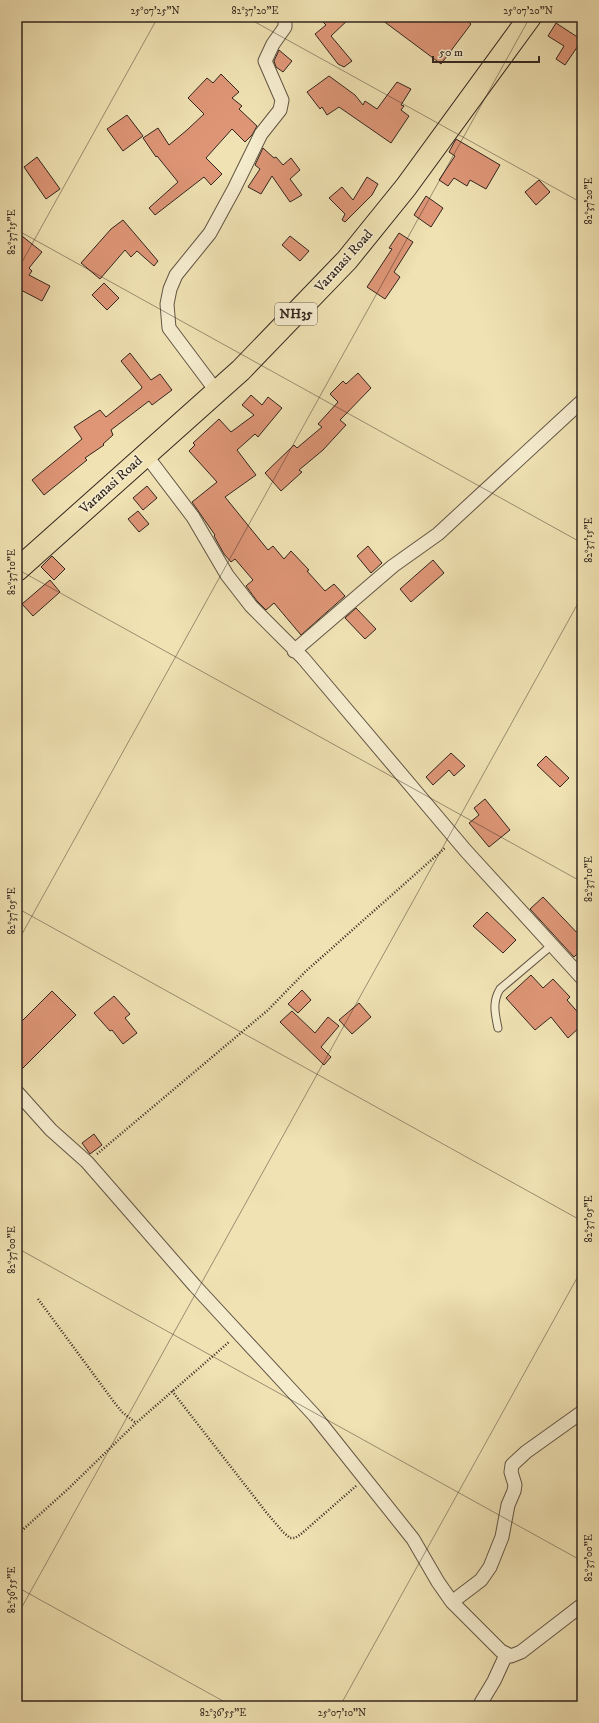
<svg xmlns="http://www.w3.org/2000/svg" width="599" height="1723" viewBox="0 0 599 1723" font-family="'IM FELL DW Pica',serif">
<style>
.building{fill:#de9677;stroke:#32261f}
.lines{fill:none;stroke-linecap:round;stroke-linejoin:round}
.lane-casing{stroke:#625544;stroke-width:9}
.street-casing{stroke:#625544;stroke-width:15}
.highway-casing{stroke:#32261f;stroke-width:24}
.path{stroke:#32261f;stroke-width:2.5;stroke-dasharray:1 2;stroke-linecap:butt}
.lane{stroke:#f5ecce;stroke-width:7}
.street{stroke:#f5ecce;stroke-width:13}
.highway{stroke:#f0e2b3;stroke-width:22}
.ticks{fill:none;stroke:#32261f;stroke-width:1;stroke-opacity:0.45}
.labels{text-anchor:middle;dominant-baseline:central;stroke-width:3;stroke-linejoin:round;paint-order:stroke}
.shield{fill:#f5ecce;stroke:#6c6154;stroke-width:1}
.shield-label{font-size:13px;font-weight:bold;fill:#32261f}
.street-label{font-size:14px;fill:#32261f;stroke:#f5ecce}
.neatline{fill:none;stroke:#32261f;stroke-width:1.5}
.ticks-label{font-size:10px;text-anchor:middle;fill:#32261f}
</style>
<rect width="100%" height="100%" fill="#f0e2b3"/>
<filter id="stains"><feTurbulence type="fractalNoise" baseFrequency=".005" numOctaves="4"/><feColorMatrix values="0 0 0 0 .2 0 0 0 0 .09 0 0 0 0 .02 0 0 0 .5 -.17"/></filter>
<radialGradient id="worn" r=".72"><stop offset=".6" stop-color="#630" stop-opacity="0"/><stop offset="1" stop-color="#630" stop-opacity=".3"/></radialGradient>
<!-- building -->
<path class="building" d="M318,17h33l-20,19 21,25 -8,6 -6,-3 -23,-30 11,-9z
M378,17h85l8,7 -30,40z
M556,23l26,17 -17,25 -9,-6 8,-13 -16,-10z
M279,50l13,11 -9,11 -7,-5 -2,-6z
M221,74l18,18 -7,6 10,8 -3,3 18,17 -5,9 -7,7 -13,-13 -26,29 16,16 -11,11 -7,-8 -49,38 -6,-7 29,-26 -21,-26 -1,1 -13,-19 15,-10 11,17 18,-15 17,-16 -16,-16 19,-20 6,5z
M329,76l26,19 8,10 2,-4 12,8 20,-27 14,7 -10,16 3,1 -3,4 8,6 -18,27 -52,-36 -12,8 -5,-8 -2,2 -13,-17z
M127,115l16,21 -20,15 -16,-22z
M456,139l44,26 -14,24 -16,-9 -3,6 -13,-8 -6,8 -9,-6 16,-24 -6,-4z
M263,148l11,10 2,-1 7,8 8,-7 9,12 -10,9 12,16 -12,7 -18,-26 -11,18 -13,-7 12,-18 -5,-4z
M37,157l23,32 -14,10 -22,-32z
M367,177l11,7 -6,11 -27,27 -3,-2 3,-6 -16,-16 13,-11 11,13z
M539,180l11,12 -14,13 -11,-13z
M426,196l17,12 -12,19 -17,-12z
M123,220l35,41 -4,5 -17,-15 -6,6 -6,-7 -25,29 -19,-16 30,-34z
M17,232l25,20 -13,16 3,3 -3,4 21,11 -8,15 -25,-13z
M399,233l14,9 -19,30 6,5 -15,22 -18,-12 25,-38 -3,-1z
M290,236l19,15 -9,10 -18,-16z
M104,283l15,15 -12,12 -15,-15z
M130,353l21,27 9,-6 12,16 -20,15 -3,-4 -38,29 2,5 -10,9 1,1 -19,13 2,2 -43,35 -12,-15 50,-41 -8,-12 26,-17 6,7 35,-28 1,-2 -21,-26z
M358,373l13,15 -31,32 6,5 -23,25 -24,20 3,2 -21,19 -16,-18 29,-28 3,3 25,-21 -4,-3 20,-22 -8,-8 13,-13 3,3z
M251,395l11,10 6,-8 14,11 -24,29 -3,-3 -18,16 19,25 -31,22 43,53 5,-4 11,13 7,-8 18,19 -2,1 18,20 9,-7 11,12 -44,39 -27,-32 -8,7 -9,-9 -11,-15 7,-6 -18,-21 -4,3 -7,-8 -10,-18 1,-1 -23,-33 25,-20 -28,-31 6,-6 -2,-2 26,-24 12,13 23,-17 -12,-10z
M147,486l10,12 -14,12 -10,-12z
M138,511l11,13 -10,8 -11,-13z
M368,546l14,17 -11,10 -14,-17z
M52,556l13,13 -11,11 -13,-13z
M433,560l11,13 -33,29 -11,-13z
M50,580l10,12 -27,24 -11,-12z
M356,608l20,21 -11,10 -20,-21z
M451,753l14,13 -11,10 -5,-6 -16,15 -7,-8z
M546,756l23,22 -9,9 -23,-22z
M485,799l25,31 -21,17 -20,-24 10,-8 -5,-7z
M543,897l39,41v11l-8,8 -44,-48z
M487,912l29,28 -13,13 -30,-27z
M531,975l12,13 10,-9 17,18 -3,3 15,17v8l-14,13 -17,-21 -16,13 -29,-32z
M302,990l9,10 -13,13 -10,-9z
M52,991l24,24 -59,59v-48z
M114,996l16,18 -5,4 12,15 -14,11 -11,-14 -2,1 -16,-18z
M359,1003l12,14 -19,17 -13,-14z
M292,1011l23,22 13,-16 11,9 -18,21 10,10 -7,8 -44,-43z
M94,1134l8,11 -12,9 -8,-11z"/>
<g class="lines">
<!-- lane casing -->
<g class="lane-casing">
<path id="lane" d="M498,1028c-3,-14 -6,-26 2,-39l52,-44"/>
</g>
<!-- street casing -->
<g class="street-casing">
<path id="street" d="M217,392l-48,-64 -2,-24 3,-15 6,-14 34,-42 24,-44 27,-55 19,-24 2,-10 -17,-39 8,-17 12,-17v-10
M146,455l47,62 34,58 24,31 52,52 163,193 116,127
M294,651l99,-85 45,-32 144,-133
M17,1092l34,38 36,32 108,124 120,130 98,123 25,43 14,20 49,49 10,5 10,-4 61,-47
M452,1602l29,-22 9,-13 12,-30 6,-32 6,-14 1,-6 -4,-13 1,-7 14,-13 56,-40
M479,1706l15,-25 12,-26"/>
</g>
<!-- highway casing -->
<g class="highway-casing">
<path id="highway" d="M17,570l224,-200 106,-110 59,-73 124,-170"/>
</g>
<!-- path -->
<path class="path" d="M97,1154l171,-144 37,-38 141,-125
M38,1299l76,103 8,10 14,11
M172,1391l94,121 17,20 7,6h5l6,-4 55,-48
M17,1535l51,-46 68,-66 93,-81"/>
<!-- lane -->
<use href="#lane" class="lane"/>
<!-- street -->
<use href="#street" class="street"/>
<!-- highway -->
<use href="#highway" class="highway"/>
</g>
<!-- ticks -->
<path class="ticks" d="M246,17l336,186M17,230l565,313M17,271l141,-254M17,569l565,313M17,908l565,313M17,943l513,-926M17,1248l565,313M17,1587l215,119M17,1616l565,-1020M340,1706l242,-437"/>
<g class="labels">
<!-- shield labels -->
<rect class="shield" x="275" y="303" width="42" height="22" rx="3"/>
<g class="shield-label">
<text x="296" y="314">NH35</text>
</g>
<!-- street labels -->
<g class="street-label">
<text transform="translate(344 261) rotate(-48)">Varanasi Road</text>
<text transform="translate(111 485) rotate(-42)">Varanasi Road</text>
</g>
</g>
<!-- margin -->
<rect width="599" height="1723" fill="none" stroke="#f0e2b3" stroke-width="44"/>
<!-- scale -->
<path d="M433 56v6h106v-6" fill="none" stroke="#32261f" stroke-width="2"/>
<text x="439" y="56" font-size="12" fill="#32261f" stroke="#f5ecce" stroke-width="3" paint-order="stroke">50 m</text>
<rect x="22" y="22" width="555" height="1679" class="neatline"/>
<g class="ticks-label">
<text x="155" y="14">25°07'25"N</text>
<text x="255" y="14">82°37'20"E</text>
<text x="528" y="14">25°07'20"N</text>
<text transform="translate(588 201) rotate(-90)" y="4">82°37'20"E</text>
<text transform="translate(11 232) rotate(-90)" y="4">82°37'15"E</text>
<text transform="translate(588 540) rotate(-90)" y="4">82°37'15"E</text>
<text transform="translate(11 572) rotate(-90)" y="4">82°37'10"E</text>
<text transform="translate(588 879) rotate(-90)" y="4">82°37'10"E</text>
<text transform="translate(11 911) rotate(-90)" y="4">82°37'05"E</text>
<text transform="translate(588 1219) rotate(-90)" y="4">82°37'05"E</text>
<text transform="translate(11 1250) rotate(-90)" y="4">82°37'00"E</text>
<text transform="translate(588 1558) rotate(-90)" y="4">82°37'00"E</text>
<text transform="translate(11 1590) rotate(-90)" y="4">82°36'55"E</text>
<text x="223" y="1716">82°36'55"E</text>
<text x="342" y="1716">25°07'10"N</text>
</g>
<rect width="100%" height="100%" filter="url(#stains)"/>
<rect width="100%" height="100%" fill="url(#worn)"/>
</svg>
